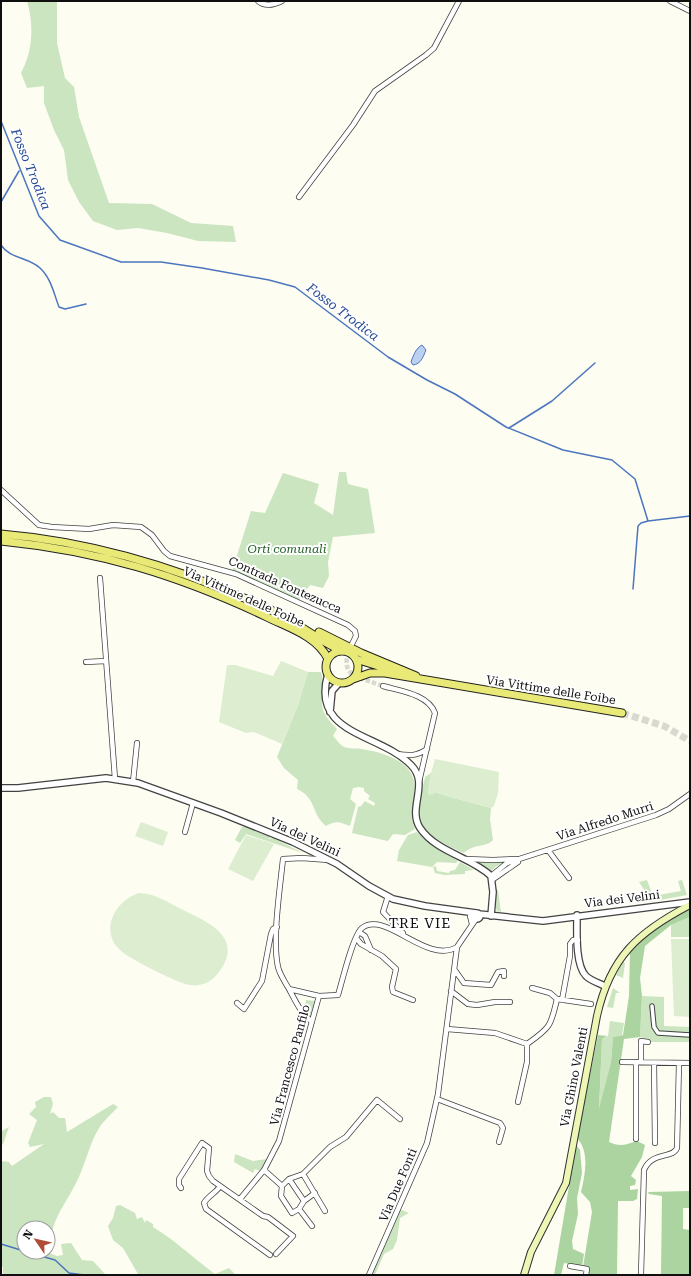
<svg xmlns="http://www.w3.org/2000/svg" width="691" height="1276" viewBox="0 0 691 1276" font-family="'Roboto Serif',serif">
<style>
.green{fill:#cae5bf;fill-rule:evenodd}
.forest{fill:#abd4a0}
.pitch{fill:#dcedd0}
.water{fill:#bcd0f0;stroke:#4b75be}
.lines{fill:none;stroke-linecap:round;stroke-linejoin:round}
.stream{stroke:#4b75be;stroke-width:1.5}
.minor-tunnel{stroke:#d9d9d0;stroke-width:4.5;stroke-dasharray:4.5 2;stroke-linecap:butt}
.primary-tunnel{stroke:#d9d9d0;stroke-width:7;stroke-dasharray:7 3.5;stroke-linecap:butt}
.pedestrian-casing{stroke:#424242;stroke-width:5.5}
.minor-casing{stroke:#424242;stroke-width:6}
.tertiary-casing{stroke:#424242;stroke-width:8}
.secondary-casing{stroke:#313131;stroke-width:8}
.primary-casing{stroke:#202020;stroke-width:9}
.pedestrian{stroke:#fff;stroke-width:3.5}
.minor{stroke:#fff;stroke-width:4.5}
.tertiary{stroke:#fff;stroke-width:5.5}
.secondary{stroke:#eef6b5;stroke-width:6}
.primary{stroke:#e9e977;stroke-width:7}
.labels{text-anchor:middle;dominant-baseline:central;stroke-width:4;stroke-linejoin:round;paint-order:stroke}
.park-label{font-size:12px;font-style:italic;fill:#266028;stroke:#fff}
.street-label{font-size:12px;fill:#0f0f0f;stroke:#fff}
.water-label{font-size:13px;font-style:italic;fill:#254993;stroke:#fff}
.quarter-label{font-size:14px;letter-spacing:1px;fill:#0f0f0f;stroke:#fff}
</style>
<rect width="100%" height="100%" fill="#fdfdf2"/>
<!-- green -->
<path class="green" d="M27,1h30v42l8,35 9,9 5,30 30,86 43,1 39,19 42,3 3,16 -38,-1 -31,-8 -29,-5 -21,2 -24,-9 -14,-19 -11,-22 -4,-30 -10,-20 -10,-27v-17l-17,2 -6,-15c12,-22 13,-48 6,-72z
M339,472h7l2,12 20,5 7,44 -42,4 -5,25 1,14 -6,12 -13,-3 -11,15 -67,-29 19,-60 14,2 18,-40 36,11 -5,19 19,12z
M308,672h13c8,26 -11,31 16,57l-4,7c3,3 7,9 11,11 5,2 13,1 18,2 18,3 45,10 51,29 6,16 -6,30 2,51l-10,6 -12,-1 -5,7 -36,-8 6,-26 3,-1 4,-5 9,5 1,-3 -7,-4 2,-3 -6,-5v-3l-5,-1 -6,1 -3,11 6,5 -6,22c-11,-4 -14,-6 -24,0 -15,-12 -9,-28 -29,-37l1,-9 -14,-12 -7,-11 21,-52z
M431,773l-3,21 7,-2 15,5 41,11 -1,11 3,21c-7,8 -19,3 -29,13 -19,-8 -45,-19 -45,-42 0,-11 4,-23 6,-34z
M242,827h4l24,10 -1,2 4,-1 30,15 -57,-19 -6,9 -5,-3z
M417,832l9,9 32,20 -2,2 -19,-1 -5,5 -35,-6 2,-11 9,-15z
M476,861l29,1 -10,5 -4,5z
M460,862l14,8 -9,1v3l-21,1 -9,-2 -2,-6 3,-1 1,5 12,2 1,-2 5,-1z
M647,880l6,16 28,-5 -3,-10 4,-1 5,15 -37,7 -3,-8 -8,-12z
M495,890h3l3,22 -4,-1 -2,-4z
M690,917v20h-19v-12z
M623,962l2,1 -2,15 -7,-3z
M613,988l7,5h-4l-3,15 -6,-1z
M642,996l22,1v29l26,1v15h-39v-2l-11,-3z
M306,1000l9,1 -4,17h-3l-4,-8z
M610,1021l14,2 -2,12 -9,2 -2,25 -12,50 3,-73 6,-3z
M44,1097h7l2,7 -3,10 3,-2 6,6h6l2,14 46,-28 5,3c-6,6 -12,12 -17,18 -11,16 -15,37 -23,54 -15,31 -27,38 -29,74l8,3 6,-1 -2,-11 10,-1 11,17 11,1 12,13 12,1h-114v-8h-2v-106l8,1 3,4 32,-22 -14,3 -2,-4 9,-23 -8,-6 7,-7 -1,-5zM24,1228h24v24h-24z
M9,1127l-6,17 -2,2v-18l1,3z
M235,1154l18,7 15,-2 -8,12 -5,-2 -2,4 -19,-11z
M120,1205l15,8 2,6 5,-2 3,6 1,-3 7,4v3c22,13 41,32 62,47l14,-6 7,7 -98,-1 -15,-26 -10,-8 -5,-14 5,-8 3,-12z
M399,1209l10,4 -9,5 -3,22 -4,9 -9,5 -9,21h-4z"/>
<!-- forest -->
<path class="forest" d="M690,909v8l-19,8 -26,21 -5,32 2,18 -2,41 -16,2 -15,103c10,5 17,3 28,-1l8,4 -3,12 -11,19 5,4 -1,5 -5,1v4l8,-1 -1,10 -4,2h-15l-1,74h-29l-5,-8 9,-55 -2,-10 -9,-10c4,-17 9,-40 -4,-54l21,-103 9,1 -5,3 -3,70 12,-47 2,-25 10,-2 6,-39 1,-44 23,-23z
M576,1145l4,5 2,23 -5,25 1,16 -6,27 1,8 11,5 -2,12 -18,-3 -3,12h-7z
M690,1191v17h-7v21l7,1v45h-29l1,-79 -13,-2 -1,-2z"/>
<!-- pitch -->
<path class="pitch" d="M281,661l27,11 -10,33 -16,39 -28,-12 -8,1 -27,-11 8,-57h8l38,11z
M435,759l64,13 -1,21 -4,13 -3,2 -41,-11 -15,-5 -2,3 -5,-1 2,-17z
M141,822l27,10 -5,14 -28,-10z
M246,835l28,9 -21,37 -25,-12z
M139,893c15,0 28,9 42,16 22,11 60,25 42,57 -4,7 -10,14 -17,17 -7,3 -14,3 -21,1 -12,-4 -56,-25 -65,-34 -21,-20 -5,-49 19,-57z
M671,939h19v78l-16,-1z"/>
<!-- water -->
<path class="water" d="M422,345l4,5c-3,7 -5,14 -13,15l-2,-3c2,-6 5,-14 11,-17z"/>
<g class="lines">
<!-- stream -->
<path class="stream" d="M1,121l38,95 21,24 61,22h40l41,6 67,12 26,7 93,70 39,23 28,14 51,33 57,23 49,10 23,19 13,42 42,-5
M1,202l18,-31
M1,245c9,14 27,12 39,23 11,10 14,26 19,39l6,2 21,-5
M509,428l43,-27 43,-38
M633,589l5,-63 3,-3 7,-2
M1,1244l23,7
M27,1252l28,8 14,13 15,2"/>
<!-- minor-tunnel -->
<path class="minor-tunnel" d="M351,646c-5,12 -8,21 3,30l29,10"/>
<!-- primary-tunnel -->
<path class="primary-tunnel" d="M622,713l42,13 26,15"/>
<!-- pedestrian casing -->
<g class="pedestrian-casing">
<path id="pedestrian" d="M652,1006l2,21 4,6 32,2"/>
</g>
<!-- minor casing -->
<g class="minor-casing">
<path id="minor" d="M258,1c7,6 16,4 24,0
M670,1l20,10
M299,197l54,-72 22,-34 51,-36 8,-7 25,-47
M1,490l38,35 13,2 37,2 24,-4 28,2 11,8 12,16 6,5 66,18 112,51 7,6 1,5 -4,8
M100,578l15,201
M86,662l20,-1
M383,686c17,5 45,8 52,27l-16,69
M397,754c13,2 20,2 30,-5
M133,782l4,-39
M185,832l8,-29
M548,850l21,28
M466,859l27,1 24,-1
M491,876l16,-13 149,-48 13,-6 21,-15
M492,880l26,-18
M388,896l-5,16 20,21
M470,916l2,8
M359,932l6,4 6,14
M356,938l5,6 21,12 14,13 -4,18 1,5 20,8
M454,969l10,14 27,2 7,-13 6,-1v5
M532,988l18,5 7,6 34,5
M289,989l30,7 19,-1c4,-13 15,-60 24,-67 24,-18 64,37 95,19
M451,991l17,13 9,1 18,-3h15
M562,1000l8,-44v-12l3,-4h5
M237,1003l7,6 18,-28 9,-47 2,-5 4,-2
M312,1022c-12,-10 -16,-20 -23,-33 -4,-7 -9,-14 -11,-22 -6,-27 2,-79 5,-108l19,-1 26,2
M447,1029l48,4 32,11c23,-16 24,-18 30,-45
M622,1062l68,1
M636,1062v77
M641,1062v-21l7,1
M654,1063l1,80
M437,1099l63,24 3,5 -4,14
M518,1102l9,-40v-18
M264,1170l18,16 7,-7 14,-5 27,-27 16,-10 31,-37 23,19
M303,1174l22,37
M289,1179l15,22 11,-8
M220,1186c-4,7 -11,9 -16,17l2,6 64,46
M282,1186l-1,10 11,17 7,-4
M181,1188l-2,-3v-6l23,-36 7,5 -2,23 2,5 4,5 50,35 5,1 25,19 -17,18
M240,1199l24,-29 15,-29 40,-145
M304,1201l-5,8 13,17
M570,1266l17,3 -1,6
M369,1275l58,-132 11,-49 19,-147 19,-28
M641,1275l3,-105c8,-19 29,-11 33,-22l2,-85"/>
</g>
<!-- tertiary casing -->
<g class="tertiary-casing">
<path id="tertiary" d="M328,674c-18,61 52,59 83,91 19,19 -4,43 9,63 16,24 51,29 71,48l2,16 -2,24
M330,712l2,-21 7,-8
M1,788h17l88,-10 32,5 83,30 72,29 44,22 32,22 24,13 32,7 51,7
M474 916a3 3 0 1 1 6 0a3 3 0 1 1-6 0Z
M479,914l64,7 147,-19
M577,915c0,16 -2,50 9,61 5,5 13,7 19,10"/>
</g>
<!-- secondary casing -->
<g class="secondary-casing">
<path id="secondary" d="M524,1275l7,-23 35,-69 31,-167c13,-59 41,-84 93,-111"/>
</g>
<!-- primary casing -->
<g class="primary-casing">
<path id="primary" d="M1,534c94,8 185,36 270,76 25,11 46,30 71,41
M1,541c99,10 177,34 266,76 22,11 50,19 61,42
M319,632l42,21 55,23
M326 667a16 16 0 1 1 32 0a16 16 0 1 1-32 0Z
M356,659l38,12
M353,679l17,-6h15l237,40"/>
</g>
<!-- pedestrian -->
<use href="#pedestrian" class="pedestrian"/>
<!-- minor -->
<use href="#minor" class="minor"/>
<!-- tertiary -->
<use href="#tertiary" class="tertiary"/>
<!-- secondary -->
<use href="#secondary" class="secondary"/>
<!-- primary -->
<use href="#primary" class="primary"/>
</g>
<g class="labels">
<!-- park labels -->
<g class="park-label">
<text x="287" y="549">Orti comunali</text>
</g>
<!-- street labels -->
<g class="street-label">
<text transform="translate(285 585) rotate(24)">Contrada Fontezucca</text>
<text transform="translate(244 597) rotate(24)">Via Vittime delle Foibe</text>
<text transform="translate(551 690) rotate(9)">Via Vittime delle Foibe</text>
<text transform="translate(605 821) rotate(-18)">Via Alfredo Murri</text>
<text transform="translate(305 837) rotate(25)">Via dei Velini</text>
<text transform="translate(622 899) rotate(-7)">Via dei Velini</text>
<text transform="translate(290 1065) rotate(-75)">Via Francesco Panfilo</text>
<text transform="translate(574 1077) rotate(-79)">Via Ghino Valenti</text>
<text transform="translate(398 1185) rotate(-67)">Via Due Fonti</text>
</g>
<!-- water labels -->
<g class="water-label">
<text transform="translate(31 169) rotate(68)">Fosso Trodica</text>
<text transform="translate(343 312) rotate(37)">Fosso Trodica</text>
</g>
<!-- quarter labels -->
<g class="quarter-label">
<text x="420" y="923">TRE VIE</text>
</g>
</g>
<!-- border -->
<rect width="691" height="1276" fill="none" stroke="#0f0f0f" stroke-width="4"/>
<!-- north arrow -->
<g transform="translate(36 1240) rotate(304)"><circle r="19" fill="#ffffff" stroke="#9f9f9f"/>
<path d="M0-3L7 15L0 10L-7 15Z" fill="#b04d36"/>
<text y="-6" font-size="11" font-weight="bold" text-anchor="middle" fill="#0f0f0f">N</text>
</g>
</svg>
